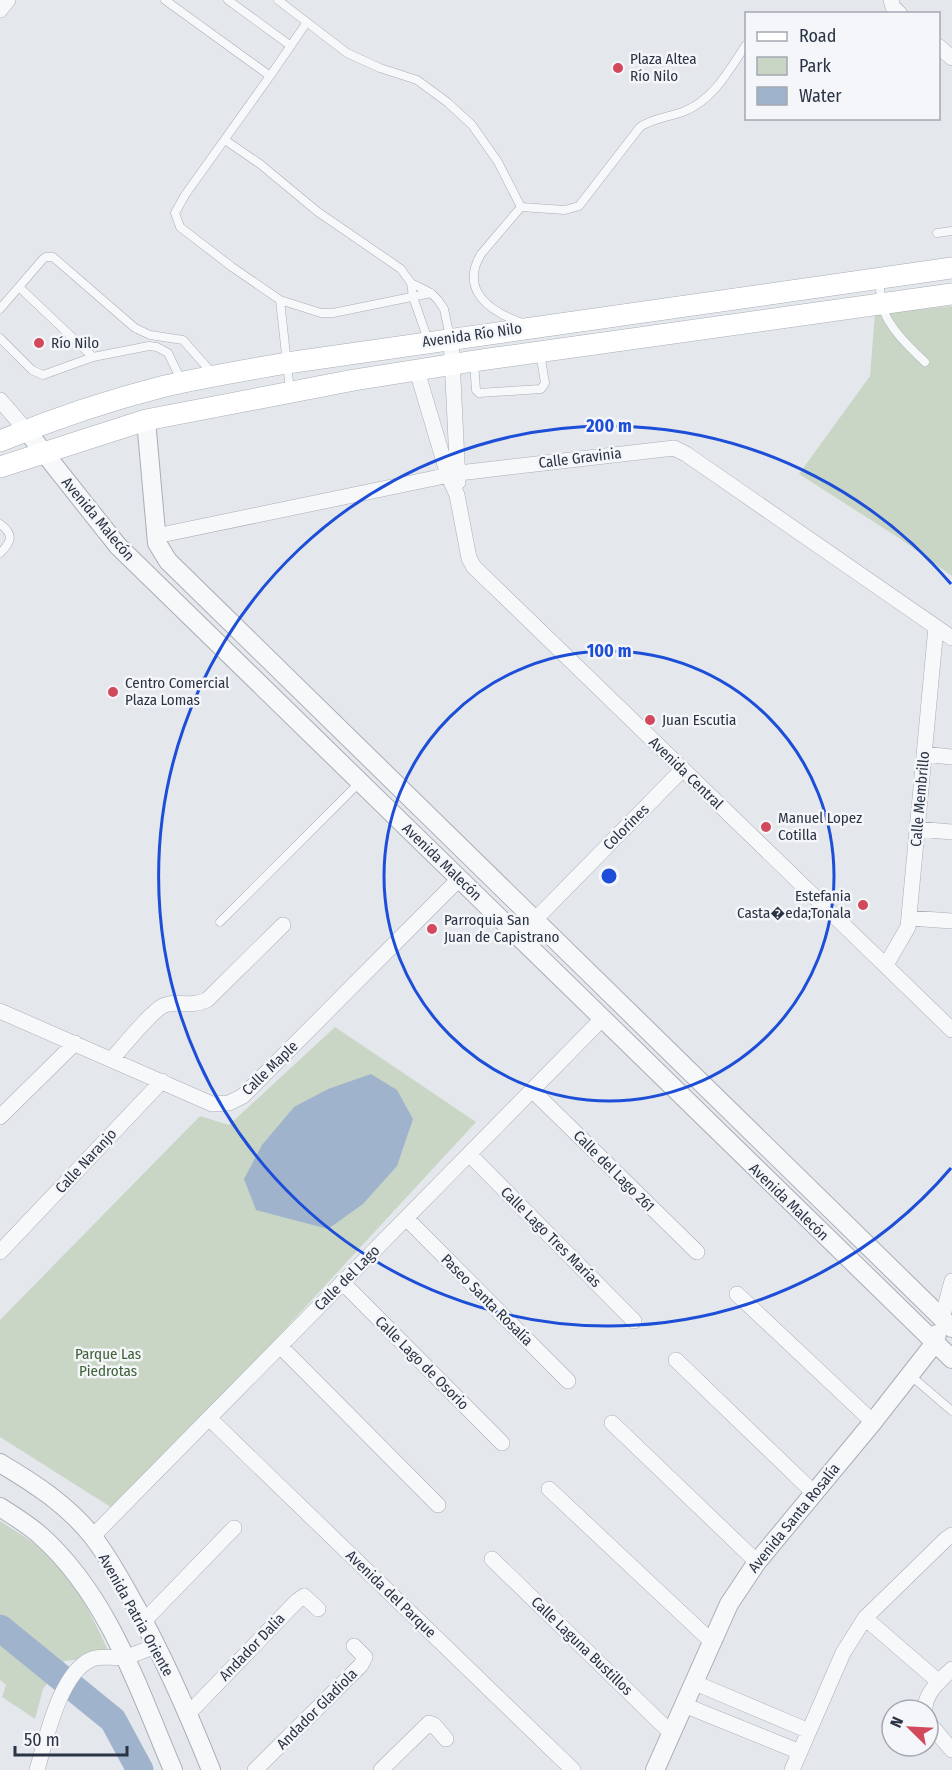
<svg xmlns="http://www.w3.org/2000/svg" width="952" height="1770" viewBox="0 0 952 1770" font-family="'Fira Sans Condensed',sans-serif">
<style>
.green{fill:#c9d6c5}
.water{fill:#9fb4cc}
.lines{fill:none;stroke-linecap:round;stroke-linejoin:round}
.river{stroke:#9fb4cc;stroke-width:27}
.service-casing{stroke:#a9aeb7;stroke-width:9}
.minor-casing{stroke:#a9aeb7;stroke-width:16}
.tertiary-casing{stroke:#a9aeb7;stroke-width:20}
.secondary-casing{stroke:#a9aeb7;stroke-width:22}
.service{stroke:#f7f8fa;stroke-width:8}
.minor{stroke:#f7f8fa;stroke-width:15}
.tertiary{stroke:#f7f8fa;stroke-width:18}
.secondary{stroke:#fff;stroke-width:21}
.ring{fill:none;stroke:#1d4ed8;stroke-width:3}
.poi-dot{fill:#d1495b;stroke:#f4f6f9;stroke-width:2}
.labels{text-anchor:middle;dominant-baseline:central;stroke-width:5;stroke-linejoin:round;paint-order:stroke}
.poi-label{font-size:15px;fill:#2b3445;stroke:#f4f6f9;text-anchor:start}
.street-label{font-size:15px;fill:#2b3445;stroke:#f4f6f9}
.park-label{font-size:15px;fill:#3f6138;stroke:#f4f6f9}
.centre{fill:#1d4ed8;stroke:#f4f6f9;stroke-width:3}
.ring-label{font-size:18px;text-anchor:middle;font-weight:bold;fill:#1d4ed8;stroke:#f4f6f9;stroke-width:5;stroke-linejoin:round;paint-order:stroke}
</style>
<rect width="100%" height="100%" fill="#e4e7ec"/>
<!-- green -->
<path class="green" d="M952,306v270l-53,-38 -100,-64 71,-98 5,-62z
M335,1027l141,95 -359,389 -117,-74v-117l200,-204 29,9z
M0,1521c14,9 30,19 43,29 32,27 50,69 68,106l-47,5 -21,28 -8,30 -33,-22 4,-12 -6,-5z"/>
<!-- water -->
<path class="water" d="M371,1074l26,16 16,29 -16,47 -34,38 -35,25 -72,-19 -12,-31 18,-34 32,-38 34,-18z"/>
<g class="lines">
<!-- river -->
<path class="river" d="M0,1628l113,92 27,50"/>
<!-- service casing -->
<g class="service-casing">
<path id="service" d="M165,0l105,76 -85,119 -10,18 5,14 52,40 48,33 41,13h12l98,-20
M228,0l63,46
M278,0l69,53 33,15 37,12 30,22 25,23 26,37 23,45
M270,76l37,-54
M225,140l35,24 58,48 83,57 10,14 20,10 7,7 6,9 6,28
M521,207l44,3 14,-4 61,-79c13,-9 30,-10 45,-16 29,-12 44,-41 61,-66
M521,207l-40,47c-22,37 10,58 41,69
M937,233l15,-2
M880,279c0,8 0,17 1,25 7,23 27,42 44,58
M411,283l2,14 15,43
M19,287l74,70
M280,300l10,91
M0,309l43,-50 3,-2h7l82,71 15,7 33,5 29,33
M0,338l32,32 11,5 50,-18 56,-11 8,1 11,6 14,29
M474,362l2,28 3,3 62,-4 4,-6 -5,-30
M0,524c14,10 12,18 0,29
M220,922l139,-139
M910,1375l42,36"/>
</g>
<!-- minor casing -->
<g class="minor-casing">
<path id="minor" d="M891,0l2,7 7,7
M0,10l8,-10
M938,46l14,12
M451,338l7,144
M417,371l31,104 9,20 12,63 5,9 478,463
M0,400l26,30
M156,536l303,-63 215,-25 12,6 266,184
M924,754l28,3
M917,829l35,3
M909,918l43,3
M518,937l165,-168
M886,965l22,-38 28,-300
M0,1011l212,93 17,-1 14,-7 216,-217
M112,1059c9,-10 42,-51 53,-54 15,-5 23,3 42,-5l76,-75
M532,1090l165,162
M0,1117l75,-74
M469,1154l165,167
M406,1218l162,163
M0,1252l162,-171
M342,1282l160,161
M737,1294l136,128
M942,1319l10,-38
M280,1346l158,159
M676,1360l138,133
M209,1418l364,352
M612,1423l145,139
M549,1489l162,152
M92,1537l510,-518
M492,1559l179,174
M865,1618l74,64
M144,1621l90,-93
M693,1682l116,49
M684,1705l116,47
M925,1710c-1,-16 16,-31 27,-41
M188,1714l109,-113 7,-5 14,13
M928,1722l24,28
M37,1770c9,-31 23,-98 55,-111 10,-4 22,0 33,-2 10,-2 21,-8 31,-11
M255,1770l106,-105 4,-8 -11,-11
M381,1770l48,-47 5,2 12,14
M792,1770l51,-117 22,-35 81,-79 6,-4"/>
</g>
<!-- tertiary casing -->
<g class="tertiary-casing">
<path id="tertiary" d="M146,420l11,123 11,18 784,767
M26,430l92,116 834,813
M0,1463c34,20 69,43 93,74 17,22 30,47 43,70 29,53 53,108 75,163
M0,1507c14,9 29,18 41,29 68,61 97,152 132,234
M655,1770l74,-166 28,-42 116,-140 61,-78 3,-10"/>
</g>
<!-- secondary casing -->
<g class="secondary-casing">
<path id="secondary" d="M0,441c53,-22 110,-41 165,-55 40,-9 81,-16 122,-23l665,-95
M0,467l146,-47 208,-40 120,-19 478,-67"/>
</g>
<!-- service -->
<use href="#service" class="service"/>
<!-- minor -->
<use href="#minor" class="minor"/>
<!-- tertiary -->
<use href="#tertiary" class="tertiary"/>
<!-- secondary -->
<use href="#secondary" class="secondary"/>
</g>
<!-- distance rings -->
<g class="ring">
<circle cx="609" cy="876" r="225"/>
<path d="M951 1168A450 450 0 1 1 951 584"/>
</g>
<!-- markers -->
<g class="poi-dot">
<circle cx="618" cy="68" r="6"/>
<circle cx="39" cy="343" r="6"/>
<circle cx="113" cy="692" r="6"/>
<circle cx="650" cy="720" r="6"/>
<circle cx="766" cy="827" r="6"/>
<circle cx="863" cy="905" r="6"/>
<circle cx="432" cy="929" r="6"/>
</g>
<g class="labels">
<!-- poi labels -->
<g class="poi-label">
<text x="630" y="59">Plaza Altea<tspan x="630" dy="17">Río Nilo</tspan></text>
<text x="51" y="343">Río Nilo</text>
<text x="125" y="683">Centro Comercial<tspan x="125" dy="17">Plaza Lomas</tspan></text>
<text x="662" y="720">Juan Escutia</text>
<text x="778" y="818">Manuel Lopez<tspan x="778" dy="17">Cotilla</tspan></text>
<text x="851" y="896" text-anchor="end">Estefania<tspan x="851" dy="17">Casta�eda;Tonala</tspan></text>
<text x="444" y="920">Parroquia San<tspan x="444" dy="17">Juan de Capistrano</tspan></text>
</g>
<!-- street labels -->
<g class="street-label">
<text transform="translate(472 335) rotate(-8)">Avenida Río Nilo</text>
<text transform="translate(580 458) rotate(-7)">Calle Gravinia</text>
<text transform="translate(98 519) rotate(50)">Avenida Malecón</text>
<text transform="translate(686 773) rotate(44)">Avenida Central</text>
<text transform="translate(920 799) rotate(-85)">Calle Membrillo</text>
<text transform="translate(626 827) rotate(-45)">Colorines</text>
<text transform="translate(442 862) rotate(44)">Avenida Malecón</text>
<text transform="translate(270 1068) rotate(-44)">Calle Maple</text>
<text transform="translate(86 1161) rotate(-47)">Calle Naranjo</text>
<text transform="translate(614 1171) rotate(45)">Calle del Lago 261</text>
<text transform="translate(789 1202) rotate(44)">Avenida Malecón</text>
<text transform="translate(551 1237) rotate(45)">Calle Lago Tres Marías</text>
<text transform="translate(347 1278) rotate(-45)">Calle del Lago</text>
<text transform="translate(487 1300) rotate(45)">Paseo Santa Rosalía</text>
<text transform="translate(422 1363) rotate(45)">Calle Lago de Osorio</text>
<text transform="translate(794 1518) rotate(-51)">Avenida Santa Rosalía</text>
<text transform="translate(391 1594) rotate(44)">Avenida del Parque</text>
<text transform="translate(136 1615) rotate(61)">Avenida Patria Oriente</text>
<text transform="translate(582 1646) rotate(44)">Calle Laguna Bustillos</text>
<text transform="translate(252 1647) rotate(-46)">Andador Dalia</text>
<text transform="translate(317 1709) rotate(-45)">Andador Gladiola</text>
</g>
<!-- park labels -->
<g class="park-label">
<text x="108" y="1354">Parque Las<tspan x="108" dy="17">Piedrotas</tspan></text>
</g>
</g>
<circle cx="609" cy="876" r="9" class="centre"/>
<g class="ring-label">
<text x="609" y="432">200 m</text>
<text x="609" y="657">100 m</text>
</g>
<!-- legend -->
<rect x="745" y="12" width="195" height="108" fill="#f4f6f9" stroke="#a4a8b1" stroke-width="1.5"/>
<rect x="757" y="32" width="30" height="9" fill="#ffffff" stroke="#a4a8b1" stroke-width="1.5"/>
<text x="799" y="42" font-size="18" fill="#2b3445">Road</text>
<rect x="757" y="57" width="30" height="18" fill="#c9d6c5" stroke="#a4a8b1" stroke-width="1.5"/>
<text x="799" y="72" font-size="18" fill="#2b3445">Park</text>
<rect x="757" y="87" width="30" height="18" fill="#9fb4cc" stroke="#a4a8b1" stroke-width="1.5"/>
<text x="799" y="102" font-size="18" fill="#2b3445">Water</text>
<!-- north arrow -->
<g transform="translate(910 1728) rotate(294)"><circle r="28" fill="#f4f6f9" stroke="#a4a8b1" stroke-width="1.5"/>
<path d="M0-4.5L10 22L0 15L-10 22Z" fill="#d1495b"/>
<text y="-9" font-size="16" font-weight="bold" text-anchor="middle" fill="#2b3445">N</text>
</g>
<!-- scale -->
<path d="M15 1746v9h112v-9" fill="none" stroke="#2b3445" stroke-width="3"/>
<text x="24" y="1746" font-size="18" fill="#2b3445" stroke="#f4f6f9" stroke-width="4.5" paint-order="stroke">50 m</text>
</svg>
